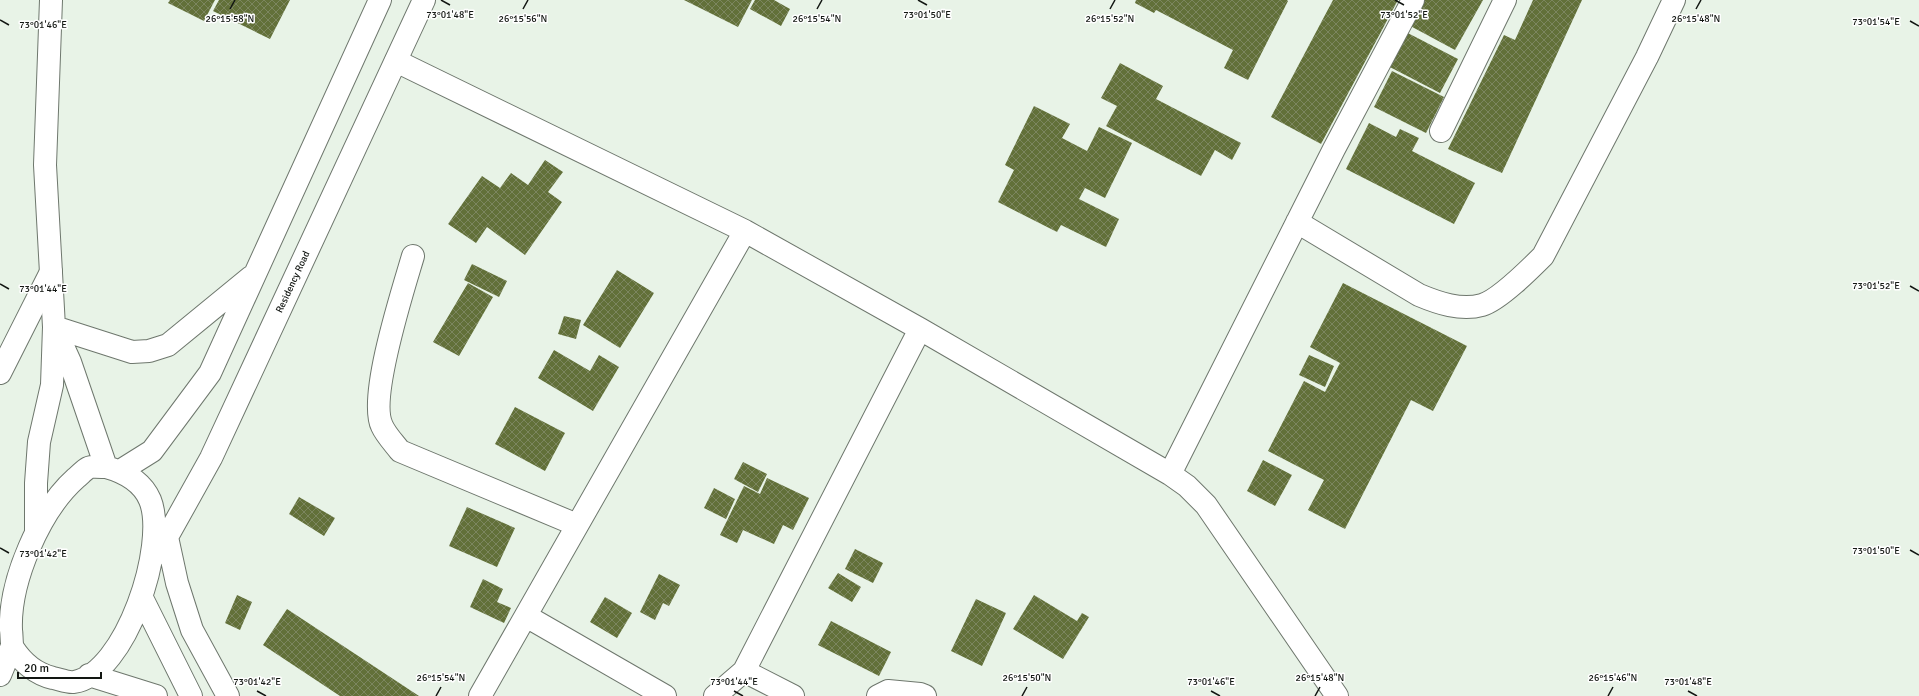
<svg xmlns="http://www.w3.org/2000/svg" width="1919" height="696" viewBox="0 0 1919 696" font-family="Signika,sans-serif">
<style>
.building{fill:url(#building-cross-hatch)}
.lines{fill:none;stroke-linecap:round;stroke-linejoin:round}
.street-casing{stroke:#6e776d;stroke-width:24}
.secondary-casing{stroke:#6e776d;stroke-width:24}
.street{stroke:#fff;stroke-width:22}
.secondary{stroke:#fff;stroke-width:22}
.ticks{fill:none;stroke:#121612;stroke-width:1.5}
.labels{text-anchor:middle;dominant-baseline:central;stroke-width:3;stroke-linejoin:round;paint-order:stroke}
.street-label{font-size:10px;fill:#121612;stroke:#fff}
.ticks-label{font-size:10px;text-anchor:middle;fill:#121612;stroke:#fff;stroke-width:3;stroke-linejoin:round;paint-order:stroke}
</style>
<defs>
<pattern id="building-cross-hatch" width="8" height="8" patternUnits="userSpaceOnUse"><rect width="8" height="8" fill="#627039"/><path d="M0 0l8 8M0 8l8-8" fill="none" stroke="#7c865f"/></pattern>
</defs>
<rect width="100%" height="100%" fill="#e8f3e7"/>
<!-- building -->
<path class="building" d="M170,0h45l-11,21 -36,-18z
M219,0h71l-20,39 -57,-28z
M684,0h68l-14,27z
M755,0h19l16,9 -9,17 -31,-17z
M1136,0h151l1,1 -40,79 -24,-12 9,-18 -77,-40 -2,3 -19,-10z
M1333,0h65l-77,144 -50,-27z
M1416,0h67l-28,50 -52,-28z
M1533,0h49l-80,173 -54,-24 56,-114 11,5z
M1402,30l56,29 -18,34 -56,-29z
M1120,63l43,23 -7,13 85,44 -9,17 -17,-10 -14,26 -95,-50 11,-20 -16,-8z
M1392,71l52,26 -18,36 -52,-26z
M1034,106l36,18 -8,14 25,13 12,-24 33,16 -27,55 -20,-10 -6,11 40,20 -13,28 -45,-22 -4,7 -59,-30 16,-32 -9,-5z
M1369,123l27,14 4,-8 19,9 -7,13 63,32 -21,41 -108,-55z
M545,160l18,12 -15,20 14,10 -37,53 -38,-28 -11,16 -28,-19 34,-48 18,12 11,-15 17,12z
M472,264l35,17 -8,16 -35,-17z
M617,270l37,23 -34,55 -37,-23z
M468,283l25,14 -34,59 -26,-14z
M1343,283l124,63 -34,65 -22,-11 -66,129 -37,-19 16,-30 -56,-29 36,-70 21,11 15,-29 -30,-16z
M564,316l17,4 -5,19 -18,-5z
M554,350l36,21 9,-16 20,12 -26,44 -55,-33z
M1309,355l25,11 -9,21 -26,-12z
M515,407l50,26 -20,38 -50,-27z
M1263,460l29,15 -17,31 -28,-15z
M743,462l24,12 -9,18 -24,-13z
M767,478l42,20 -16,32 -10,-5 -9,19 -31,-14 -6,13 -17,-8 24,-49 16,8z
M714,488l21,11 -9,20 -22,-11z
M299,497l36,21 -11,18 -35,-22z
M467,507l48,21 -18,39 -48,-21z
M855,549l28,14 -10,20 -28,-14z
M838,573l23,14 -9,15 -24,-14z
M659,574l21,11 -11,21 -6,-3 -8,17 -15,-8z
M483,579l20,10 -6,13 14,6 -7,15 -34,-16z
M237,595l15,7 -12,28 -15,-7z
M1034,595l43,26 5,-8 7,4 -26,42 -50,-30z
M605,597l27,16 -15,25 -27,-16z
M976,599l30,14 -24,53 -31,-15z
M287,609l132,87h-79l-77,-51z
M831,621l60,31 -12,24 -61,-31z"/>
<g class="lines">
<!-- street casing -->
<g class="street-casing">
<path id="street" d="M396,61l349,170 175,98 250,145 17,12 19,19 131,191
M1441,131l64,-131
M1297,222l122,73c19,8 42,16 63,10 17,-5 48,-36 61,-49l104,-199 27,-57
M413,256c-10,34 -45,142 -31,170 4,9 12,17 18,25l177,74
M0,373l51,-101
M1170,474l164,-325 79,-149
M526,616l139,80
M744,671l49,25
M480,696l265,-465
M715,696l29,-25 176,-342
M878,696l10,-5 32,3 5,2"/>
</g>
<!-- secondary casing -->
<g class="secondary-casing">
<path id="secondary" d="M54,327l78,25 17,-1 19,-6 83,-68
M56,331l14,31 36,105
M106,467c18,5 36,14 44,33 18,44 -24,174 -76,182 -6,1 -15,-3 -21,-4 -17,-4 -31,-16 -40,-30 -2,-5 -1,-13 -2,-18 -2,-49 29,-120 65,-152 4,-3 8,-8 12,-10 4,-2 13,-1 18,-1z
M120,471l32,-20 58,-78 170,-373
M36,531v-48l3,-41 13,-57 2,-58 -9,-162 6,-165
M167,537l10,46 15,47 36,66
M152,558l15,-21 44,-79 213,-458
M142,598l49,98
M0,675l12,-29
M89,675l67,21"/>
</g>
<!-- street -->
<use href="#street" class="street"/>
<!-- secondary -->
<use href="#secondary" class="secondary"/>
</g>
<!-- ticks -->
<path class="ticks" d="M441,0l9,5M918,0l9,5M1395,0l9,5M230,9l5,-9M523,9l5,-9M817,9l5,-9M1110,9l5,-9M1696,9l5,-9M0,20l9,5M1910,21l9,5M0,284l9,5M1910,286l9,5M0,548l9,5M1910,550l9,5M257,691l9,5M734,691l9,5M1211,691l9,5M1688,691l9,5M436,696l5,-9M1022,696l5,-9M1315,696l5,-9M1608,696l5,-9"/>
<g class="labels">
<!-- street labels -->
<g class="street-label">
<text transform="translate(293 282) rotate(-65)">Residency Road</text>
</g>
</g>
<g class="ticks-label">
<text x="927" y="18">73°01'50"E</text>
<text x="1404" y="18">73°01'52"E</text>
<text x="450" y="18">73°01'48"E</text>
<text x="230" y="22">26°15'58"N</text>
<text x="523" y="22">26°15'56"N</text>
<text x="817" y="22">26°15'54"N</text>
<text x="1110" y="22">26°15'52"N</text>
<text x="1696" y="22">26°15'48"N</text>
<text x="1876" y="25">73°01'54"E</text>
<text x="43" y="28">73°01'46"E</text>
<text x="1876" y="289">73°01'52"E</text>
<text x="43" y="292">73°01'44"E</text>
<text x="1876" y="554">73°01'50"E</text>
<text x="43" y="557">73°01'42"E</text>
<text x="441" y="681">26°15'54"N</text>
<text x="1027" y="681">26°15'50"N</text>
<text x="1320" y="681">26°15'48"N</text>
<text x="1613" y="681">26°15'46"N</text>
<text x="257" y="685">73°01'42"E</text>
<text x="734" y="685">73°01'44"E</text>
<text x="1211" y="685">73°01'46"E</text>
<text x="1688" y="685">73°01'48"E</text>
</g>
<!-- scale -->
<path d="M18 672v6h83v-6" fill="none" stroke="#121612" stroke-width="2"/>
<text x="24" y="672" font-size="12" fill="#121612" stroke="#ffffff" stroke-width="3" paint-order="stroke">20 m</text>
</svg>
